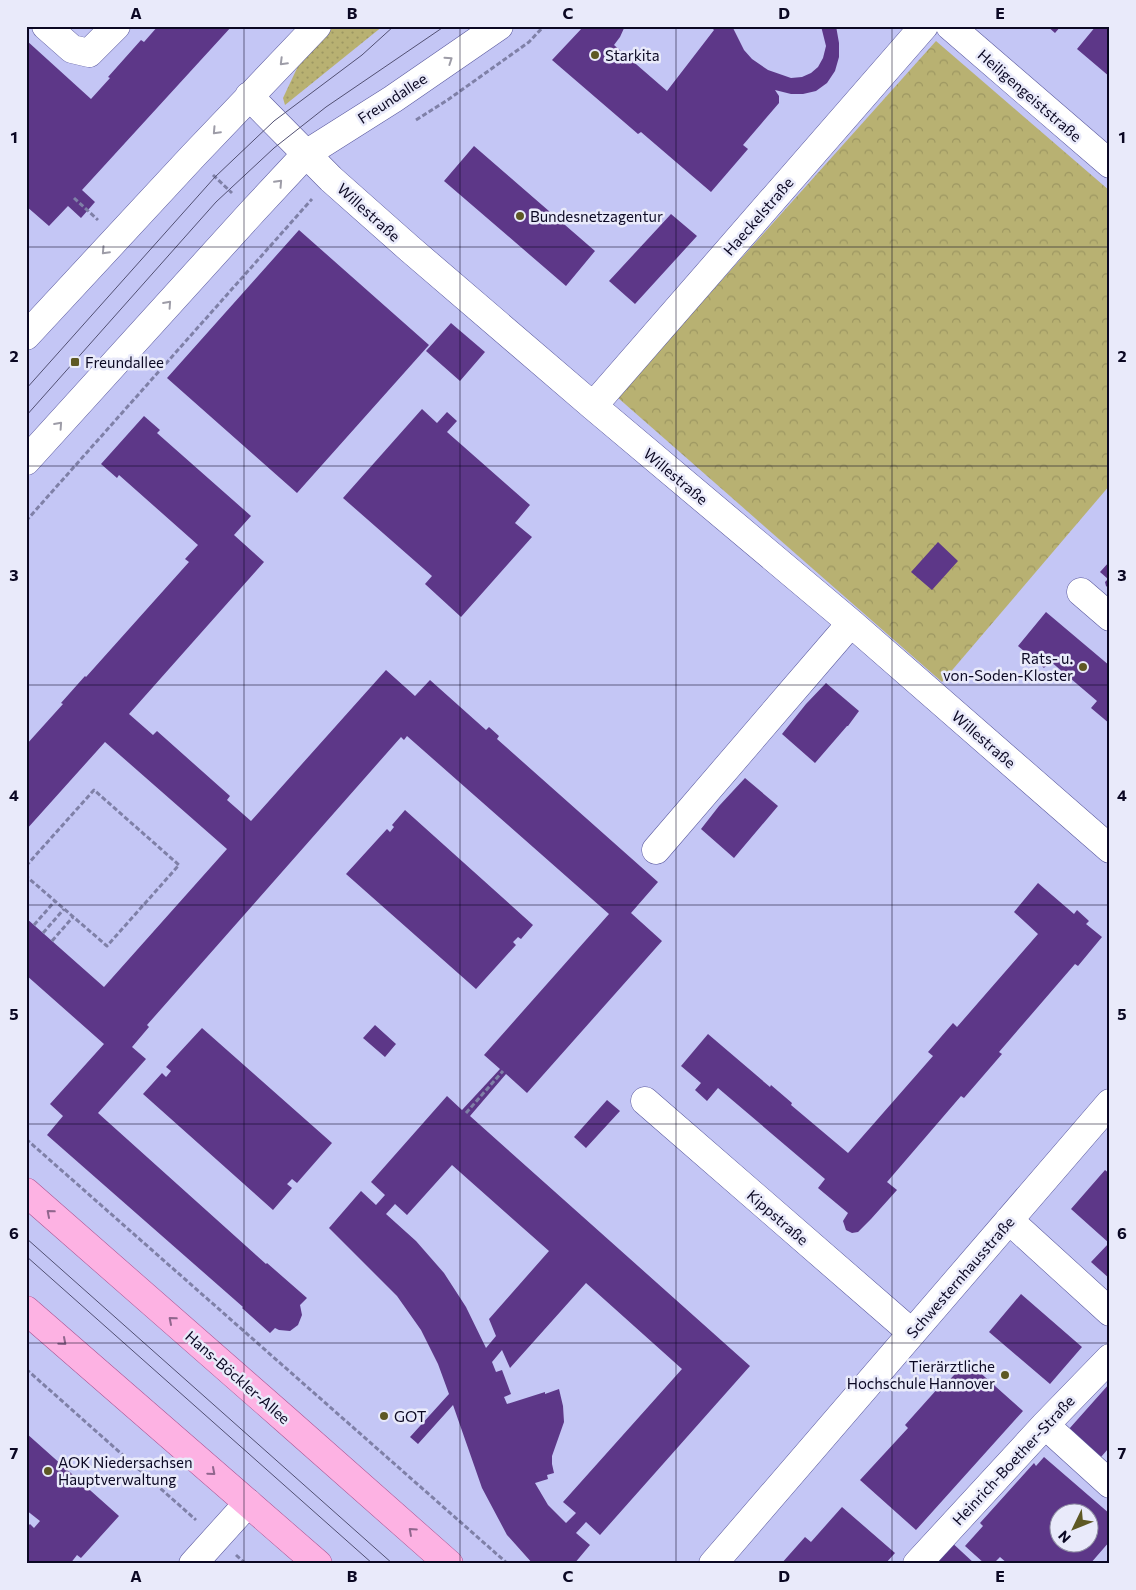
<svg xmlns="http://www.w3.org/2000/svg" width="1136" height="1590" viewBox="0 0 1136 1590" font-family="Commissioner,sans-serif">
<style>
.grass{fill:url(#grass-dots)}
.park{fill:url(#park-crowns)}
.building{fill:#5d3788;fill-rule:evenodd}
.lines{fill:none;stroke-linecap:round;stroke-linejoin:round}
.minor-casing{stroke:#5a599e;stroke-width:29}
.major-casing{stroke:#a85593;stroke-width:29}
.path{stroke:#7f80a7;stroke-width:3;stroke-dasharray:5 2.5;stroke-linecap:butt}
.minor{stroke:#fff;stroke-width:28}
.major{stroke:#fdb2e3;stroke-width:28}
.tram{stroke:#525073;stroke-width:1}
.oneway{stroke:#9d9ca7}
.oneway2{stroke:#90668d}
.grid{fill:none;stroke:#0b0823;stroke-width:1;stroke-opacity:0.55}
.poi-dot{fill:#5e5824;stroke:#e9eafa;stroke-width:2}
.labels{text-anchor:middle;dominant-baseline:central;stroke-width:5;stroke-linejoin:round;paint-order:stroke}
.poi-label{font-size:15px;fill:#0b0823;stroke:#e9eafa;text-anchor:start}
.street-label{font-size:15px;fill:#0b0823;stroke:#e9eafa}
.neatline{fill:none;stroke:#0b0823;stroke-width:2}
.grid-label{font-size:16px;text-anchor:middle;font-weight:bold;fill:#0b0823}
</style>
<defs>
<pattern id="grass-dots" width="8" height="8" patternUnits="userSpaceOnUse" patternTransform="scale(1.25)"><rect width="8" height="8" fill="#b8b172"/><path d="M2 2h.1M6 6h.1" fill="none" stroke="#9d9762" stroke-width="1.8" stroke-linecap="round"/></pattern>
<pattern id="park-crowns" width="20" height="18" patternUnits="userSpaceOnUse" patternTransform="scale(1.25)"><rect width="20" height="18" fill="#b8b172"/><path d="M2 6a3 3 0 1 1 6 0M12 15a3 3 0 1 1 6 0" fill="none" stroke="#9d9762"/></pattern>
</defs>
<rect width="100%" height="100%" fill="#c4c6f5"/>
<!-- grass -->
<path class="grass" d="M331,26h52l-98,79 -2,-7 16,-34z"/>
<!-- park -->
<path class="park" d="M936,41l174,150v294l-168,197 -325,-285z"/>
<!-- building -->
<path class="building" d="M158,26h74l-150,164 13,12 -14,16 -13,-12 -19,20 -23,-20v-166l65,59 19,-21 -2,-1 33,-37 3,2z
M584,26h41l-5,11 -6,8 53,46 47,-61 -4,-4h22l12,24 8,9 16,11 23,8 11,-1 9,-4 7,-6 5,-9 3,-12 -5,-20h15l3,17v14l-4,14 -8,12 -11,8 -13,3h-12l-16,-4 4,6v7l-36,42 5,4 -37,43 -70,-60 -3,2 -86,-74z
M1047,26h14l-6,7z
M1096,26h14v51l-33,-28z
M474,146l121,105 -29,35 -122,-105z
M671,214l26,22 -62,68 -26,-23z
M299,230l130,115 -132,148 -130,-115z
M451,323l34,29 -25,29 -34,-30z
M422,409l15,14 10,-11 10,9 -10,11 83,73 -15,18 17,14 -71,80 -36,-33 7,-8 -89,-78z
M144,416l16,14 -3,3 94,83 -17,19 30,27 -135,152 24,21 4,-4 73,65 -3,4 24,21 135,-151 29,26 15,-16 56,50 3,-3 10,9 -2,3 161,143 -27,31 31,28 -135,152 -21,-19 -36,42 280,250 -150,169 -14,-13 -10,11 14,12 -16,19h-41l-26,-29 -25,-47 -29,-83 -35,39 -8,-7 39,-43 -11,-30 -17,-34 -24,-34 -68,-68 32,-37 15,14 9,-10 -14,-13 76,-86 15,14 38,-41 -16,-14 125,-141 -202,-178 -3,4 -3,-3 -254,288 2,2 -17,20 14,12 -48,54 168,151 1,-1 40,35 -7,7 2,10 -4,10 -8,6 -11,-1 -4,-2 -5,5 -28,-25 1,-1 -196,-172 16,-19 -13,-12 54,-60 -78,-69v-57l78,69 123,-138 -122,-107 -79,88v-85l37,-41 -2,-1 24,-27 1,1 103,-115 -4,-3 13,-14 -79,-70 -2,3 -16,-14zM452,1165l97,86 -60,68 7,17 -10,12 -20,-41 -22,-34 -28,-32 -30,-27 9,-10 12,11zM586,1283l96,86 -119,133 13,11 -10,10 -18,-18 -13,-22 13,-4 -1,-4 7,-2 -2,-9v-8l12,-34 -1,-16 -4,-17 -14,5v-2l-38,12 -3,-7 7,-3 -9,-24 -6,2 -4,-10 10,-12 8,18z
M938,542l20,19 -26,29 -21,-18z
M1110,561v28l-4,-3 -1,-4 3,-3 -8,-7z
M1046,612l64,54v58l-19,-16 6,-7 -47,-40 -6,7 -26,-22z
M826,683l33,28 -11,15h-1l-32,37 -33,-29 24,-30z
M745,778l33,28 -44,52 -33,-29 18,-23z
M405,810l128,115 -12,14 -3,-2 -5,5 3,3 -40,44 -130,-115 41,-45 3,3 4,-5 -2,-2z
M1038,883l36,31 3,-4 12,11 -3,3 16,13 -24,29 -3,-2 -76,88 3,2 -38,44 -3,-2 -74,86 10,8 -26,29 -13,13 -6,1 -6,-3 -3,-9 5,-8 -30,-25 7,-9 -107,-91 -11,13 -12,-11 6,-7 -20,-17 27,-32 62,53 1,-2 21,18 -1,2 57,48 85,-97 -5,-4 25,-29 4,4 81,-93 -24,-22z
M375,1025l21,19 -11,13 -22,-19z
M202,1028l130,115 -35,40 -5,-4 -5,5 5,4 -19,22 -130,-116 19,-21 4,4 5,-6 -5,-4z
M607,1100l13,11 -34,37 -12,-11z
M1105,1170l5,4v105l-19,-17 18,-19 -38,-34z
M1021,1294l61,53 -32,37 -61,-52z
M967,1361l56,50 -107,119 -56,-50 48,-52 -3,-3 34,-38 2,2z
M1110,1383v67l-2,-1 -7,8 -32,-28z
M26,1433l93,83 -38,42 -4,-3 -7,9h-44v-36l4,-4 4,4 6,-7 -14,-11z
M1044,1457l66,57v27l-20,23h-82l-8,-7 -7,7h-8l-20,-18 18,-20 -3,-3 54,-60 2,3zM1058,1512h30v30h-30z
M842,1507l53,46 -10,11h-104l24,-27 6,5z
M948,1539l27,25h-49z"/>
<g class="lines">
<!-- minor casing -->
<g class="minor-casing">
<path id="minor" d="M46,26l26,23 17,4 27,-27
M950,26l160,138
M249,96l82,83 79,70 183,157 258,217 259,226
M26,336l167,-180 124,-130
M593,406l331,-380
M26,461l226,-249 54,-58 87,-55 106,-73
M1081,592l29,25
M656,850l195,-227
M645,1101l267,232
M1009,1220l101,92
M1045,1425l65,59
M193,1564l55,-61
M713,1564l397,-461
M917,1564l128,-139 65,-67"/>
</g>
<!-- major casing -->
<g class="major-casing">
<path id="major" d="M26,1192l259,227 164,145
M26,1310l292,254"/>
</g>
<!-- path -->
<path class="path" d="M416,120l33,-21 80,-57 15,-16
M213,175l19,18
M74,198l24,22
M26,521l286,-322
M26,866l68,-76 85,75 -72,81 -81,-70
M34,925l21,-24
M43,933l21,-24
M52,941l21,-24
M466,1113l37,-42
M26,1139l482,425
M26,1369l170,151
M236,1555l10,9"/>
<!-- minor -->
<use href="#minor" class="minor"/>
<!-- major -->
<use href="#major" class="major"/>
<!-- tram -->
<path class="tram" d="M26,389l189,-212 59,-56 88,-66 32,-29
M26,416l190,-214 58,-54 52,-41 119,-81
M26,1238l367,326
M26,1256l347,308"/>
</g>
<!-- one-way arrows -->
<defs><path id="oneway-chevron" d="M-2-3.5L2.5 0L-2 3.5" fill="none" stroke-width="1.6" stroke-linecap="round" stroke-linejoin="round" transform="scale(1.25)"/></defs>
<g class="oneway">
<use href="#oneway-chevron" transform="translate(449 60) rotate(-34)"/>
<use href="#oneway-chevron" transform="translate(283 62) rotate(135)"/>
<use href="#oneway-chevron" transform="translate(216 131) rotate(133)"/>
<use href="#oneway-chevron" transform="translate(279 183) rotate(-47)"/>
<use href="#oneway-chevron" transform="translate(105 251) rotate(133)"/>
<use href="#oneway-chevron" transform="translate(168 304) rotate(-48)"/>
<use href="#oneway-chevron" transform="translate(59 425) rotate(-48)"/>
</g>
<g class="oneway2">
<use href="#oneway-chevron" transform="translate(50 1213) rotate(-139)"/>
<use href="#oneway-chevron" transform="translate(172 1320) rotate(-139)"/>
<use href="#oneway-chevron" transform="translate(63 1342) rotate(41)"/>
<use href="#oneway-chevron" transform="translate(212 1472) rotate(41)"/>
<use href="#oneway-chevron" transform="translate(412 1531) rotate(-138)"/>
</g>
<!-- grid -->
<path class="grid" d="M244,26v1538M460,26v1538M676,26v1538M892,26v1538M26,247h1084M26,466h1084M26,685h1084M26,905h1084M26,1124h1084M26,1343h1084"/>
<!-- markers -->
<g class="poi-dot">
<circle cx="595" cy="55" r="5"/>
<circle cx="520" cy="216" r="5"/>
<rect x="70" y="357" width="10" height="10" rx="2.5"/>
<circle cx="1083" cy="667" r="5"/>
<circle cx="1005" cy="1375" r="5"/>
<circle cx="384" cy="1416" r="5"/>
<circle cx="48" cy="1471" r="5"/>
</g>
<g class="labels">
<!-- poi labels -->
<g class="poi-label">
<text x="605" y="55">Starkita</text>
<text x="530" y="216">Bundesnetzagentur</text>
<text x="85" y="362">Freundallee</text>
<text x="1073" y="658" text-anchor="end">Rats- u.<tspan x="1073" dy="17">von-Soden-Kloster</tspan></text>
<text x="995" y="1366" text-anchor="end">Tierärztliche<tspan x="995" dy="17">Hochschule Hannover</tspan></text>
<text x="394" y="1416">GOT</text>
<text x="58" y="1462">AOK Niedersachsen<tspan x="58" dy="17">Hauptverwaltung</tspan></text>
</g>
<!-- street labels -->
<g class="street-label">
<text transform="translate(1030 95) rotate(41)">Heiligengeiststraße</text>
<text transform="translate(392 98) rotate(-33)">Freundallee</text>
<text transform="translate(369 212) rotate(42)">Willestraße</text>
<text transform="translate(758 216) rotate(-49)">Haeckelstraße</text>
<text transform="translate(676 476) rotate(40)">Willestraße</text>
<text transform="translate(984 739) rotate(41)">Willestraße</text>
<text transform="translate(778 1217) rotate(41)">Kippstraße</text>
<text transform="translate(960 1277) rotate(-49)">Schwesternhausstraße</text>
<text transform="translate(238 1377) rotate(41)">Hans-Böckler-Allee</text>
<text transform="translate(1013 1460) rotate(-47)">Heinrich-Boether-Straße</text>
</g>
</g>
<!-- border -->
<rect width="1136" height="1590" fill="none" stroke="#e9eafa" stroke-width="55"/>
<!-- north arrow -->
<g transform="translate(1074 1528) rotate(227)"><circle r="24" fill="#e9eafa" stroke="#9090a4"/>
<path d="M0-4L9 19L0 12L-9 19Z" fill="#5e5824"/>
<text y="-8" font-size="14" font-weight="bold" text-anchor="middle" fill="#0b0823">N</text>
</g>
<rect x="28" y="28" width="1080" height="1534" class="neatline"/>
<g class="grid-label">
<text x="136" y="19">A</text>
<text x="352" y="19">B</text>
<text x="568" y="19">C</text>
<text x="784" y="19">D</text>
<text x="1000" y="19">E</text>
<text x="14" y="143">1</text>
<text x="1122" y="143">1</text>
<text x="14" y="362">2</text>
<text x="1122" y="362">2</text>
<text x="14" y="581">3</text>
<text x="1122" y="581">3</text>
<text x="14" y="801">4</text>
<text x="1122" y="801">4</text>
<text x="14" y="1020">5</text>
<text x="1122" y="1020">5</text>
<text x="14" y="1239">6</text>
<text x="1122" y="1239">6</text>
<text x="14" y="1459">7</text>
<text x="1122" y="1459">7</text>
<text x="136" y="1582">A</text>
<text x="352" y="1582">B</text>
<text x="568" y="1582">C</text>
<text x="784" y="1582">D</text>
<text x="1000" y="1582">E</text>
</g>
</svg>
